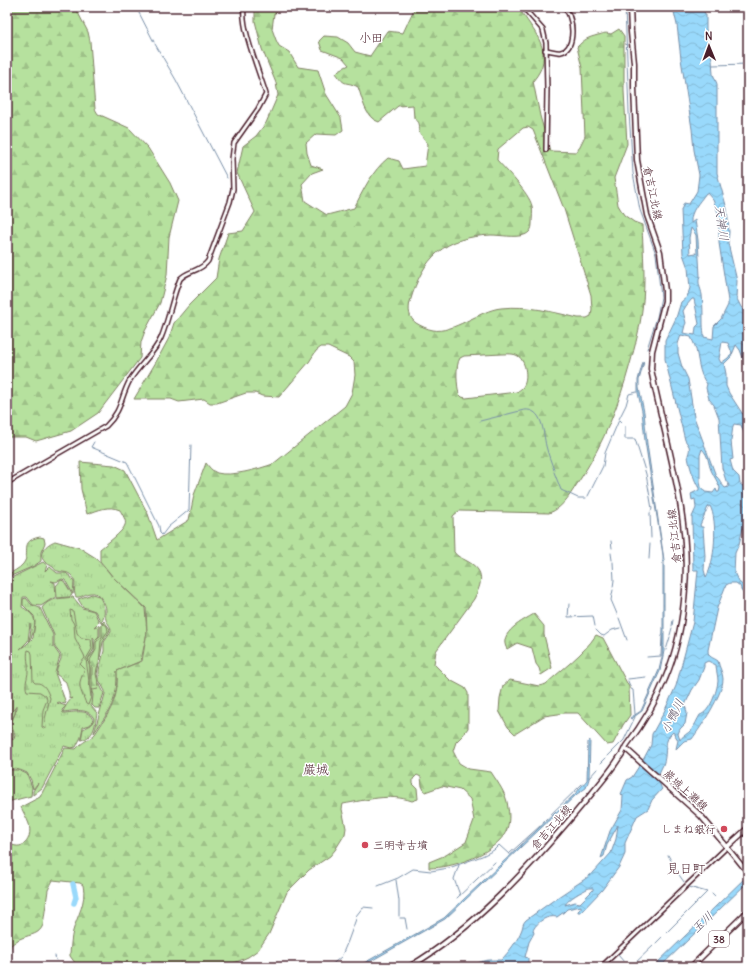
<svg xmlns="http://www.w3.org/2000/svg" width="755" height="974" viewBox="0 0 755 974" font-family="Delius,'Klee One',sans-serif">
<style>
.grass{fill:url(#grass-tufts);stroke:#808064}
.forest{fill:url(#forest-firs);stroke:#808064;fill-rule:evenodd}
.water{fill:url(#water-waves);stroke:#798fa8;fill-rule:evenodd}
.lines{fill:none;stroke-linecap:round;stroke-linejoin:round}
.stream{stroke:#798fa8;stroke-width:1}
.river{stroke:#99d9fb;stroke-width:5.5}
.minor-casing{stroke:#4a1f2b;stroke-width:6}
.major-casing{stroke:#4a1f2b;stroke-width:7}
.minor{stroke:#fff;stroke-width:3}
.major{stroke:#fff;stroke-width:4}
.poi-dot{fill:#d1495b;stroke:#fff;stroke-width:1.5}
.labels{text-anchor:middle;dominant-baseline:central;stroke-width:3;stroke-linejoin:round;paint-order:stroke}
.shield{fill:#fff;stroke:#80626b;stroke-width:1}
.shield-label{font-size:10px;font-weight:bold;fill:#4a1f2b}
.street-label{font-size:11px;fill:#4a1f2b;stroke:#fff}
.poi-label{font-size:11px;fill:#4a1f2b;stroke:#fff;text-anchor:end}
.neighbourhood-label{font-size:12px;fill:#4a1f2b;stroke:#fff}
.water-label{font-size:12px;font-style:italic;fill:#625769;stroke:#fff}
.quarter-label{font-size:13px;fill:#4a1f2b;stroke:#fff}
</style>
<defs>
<pattern id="grass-tufts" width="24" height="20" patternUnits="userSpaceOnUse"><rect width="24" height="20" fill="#b6e19e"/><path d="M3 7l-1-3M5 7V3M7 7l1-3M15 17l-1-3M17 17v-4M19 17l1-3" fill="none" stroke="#9ec188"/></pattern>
<pattern id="forest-firs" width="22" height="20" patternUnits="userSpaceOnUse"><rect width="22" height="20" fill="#b6e19e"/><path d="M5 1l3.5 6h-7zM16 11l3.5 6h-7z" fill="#9ec188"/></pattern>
<pattern id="water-waves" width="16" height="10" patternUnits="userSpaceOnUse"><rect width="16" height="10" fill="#99d9fb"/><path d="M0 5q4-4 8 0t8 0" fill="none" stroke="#85bad7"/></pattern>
</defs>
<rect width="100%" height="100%" fill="#fff"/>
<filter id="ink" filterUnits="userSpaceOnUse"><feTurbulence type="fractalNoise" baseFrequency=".025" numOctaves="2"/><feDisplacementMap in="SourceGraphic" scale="8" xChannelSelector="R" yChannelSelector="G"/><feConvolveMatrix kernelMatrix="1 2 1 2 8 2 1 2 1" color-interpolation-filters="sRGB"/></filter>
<g filter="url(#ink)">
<!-- grass -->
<path class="grass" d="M40,537l4,1 1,5 -4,9v9l-7,5 -23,10 -4,12v-13c5,-3 12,-6 16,-11 9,-11 -5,-23 17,-27z
M55,541l25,7 16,10 18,20 31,30 2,24 -6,29 -24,10c1,29 -7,39 -23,62l11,-39v-3l-6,-11v-10l5,-19v-9l7,-10c0,-6 -3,-8 -5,-12 -1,-3 0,-6 0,-10 0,-6 -7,-19 -15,-17 -6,0 -9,5 -15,4 -4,-7 2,-14 -4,-21 -5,-5 -8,-3 -14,-5 -3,0 -3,-2 -5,-4 -3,-2 -6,-3 -8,-5 -9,-9 2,-18 10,-21z
M43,562l4,3 -2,6 3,-3 2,-1 7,6h9l5,4 3,5 -1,12 -8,-14 -3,-1 -6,3 -5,-1 4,2 1,14 -6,3 -9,6 -8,-1 -6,-8h-4l-1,10c4,2 10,7 12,11 2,6 -1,18 -5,23l2,-11 -1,-6 -2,17 -8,8 7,-5 6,-6 2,-16 -1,-6 -11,-11v-6l3,-1 6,7 8,3 13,27v11l7,10 -5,17 11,30 -1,1 -6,-2 -2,1 9,3 -4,4 1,3c10,0 27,-6 30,8l-3,4 -7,2 -2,10 -5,10 -5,1 -7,-2 -22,42 -9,7v-4l5,-8 -5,6 -2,-9 -4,-7c-6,-3 -14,-6 -20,-2v-30l7,-2 1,-5 -3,-6 2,8 -1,2 -6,2v-14l4,2 -1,-2 7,-18v-3l-7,10 6,-8 -1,7 -6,10 -2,1v-103l4,-1 -4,-1v-30l6,-13z
M61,580l3,1 8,13v1l-3,2 -12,1 -1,-12z
M92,594l7,2c5,8 8,17 2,26l-6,-11 -12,-4 -5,-8z
M73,597l9,11 12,3 5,11 -5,5 5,-2v11l-4,4 -2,-3 1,12 -6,10 2,9v16v-16l-2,-9 6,-7 1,-12 5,-4v-11l4,-4 6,8 -1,3 -6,10 -6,32 2,9 5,10 -5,15h-4l-3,-3 1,-10 -3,-10 2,10 -1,11 6,7c-2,12 -2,24 -16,27l2,-11 8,-4 3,-6c-5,-12 -20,-8 -31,-7 1,-4 6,-11 9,-14l-3,1c1,-7 -2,-10 -3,-17l-10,-8 1,-6 4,-9v-4l-7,-9v-11l-12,-27c7,-11 19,-9 31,-11z
M10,770h8l9,4 5,13 -1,9 -24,6v-30z"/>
<!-- forest -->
<path class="forest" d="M7,7h68l13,25 2,9 5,68 3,5 31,14 19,20 22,35 8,18 -9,36 -2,38 -7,28 -15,28 -4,11 -1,16 -42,55 -27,18 -35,10 -10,-4h-19z
M255,7h29l-10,7 -2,15 4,11 3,6 10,6 9,15 20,3 8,24 15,24 2,12 -7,5 -20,-1 -10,9 1,10 4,12 12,4 -11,4 -10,11 3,17 22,14 27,-7c10,-19 18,-37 34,-50l11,3 4,8 22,-3 3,-22 -9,-12c1,-7 1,-10 -5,-14l-1,-13 -15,1 -19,16c-14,-4 -16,-22 -21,-35 -13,-7 -12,1 -22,-14l3,-3 10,-5 -6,-7 -21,-8 -3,-9 5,-5 14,1 10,6 7,9 15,4 17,-25 16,2 12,-26h103c16,25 39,46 15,74l7,35 10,35 27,1 8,-16 -3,-68 -5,-21c8,-8 10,-9 21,-12 6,-1 5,-3 13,-1l8,-5 5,7v55l3,53 -13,34 4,27 6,10 10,7 8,3c1,28 4,57 0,85 -2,18 -7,36 -12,54 -11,40 -26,78 -49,114 -9,13 -17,30 -32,35l-90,-2 -6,5 1,36c3,5 8,6 13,9 19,10 15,22 7,38l-38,52 -2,13 16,16 15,8 3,5v35l-5,7 -7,7 -3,9 6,12 10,6 22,3c7,11 16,22 17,36 2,8 1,20 -4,27 -14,20 -51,33 -75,33v-6l17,-7 20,-13 8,-22 -4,-21 -10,-9 -18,-4 -17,6 -3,-6 -1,-9 -4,-2 -4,4v5l4,4 1,11 -6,2c-23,-8 -45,-1 -69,3l-1,5 4,19 -1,6 -10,16 -5,6 -21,14 -22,22 -18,42 -11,16 -10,7 -16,7 -22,3h-75l-9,-4 -9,-2 -12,6h-27l-8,-11v-3c1,-7 1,-15 3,-22 4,-15 14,-29 10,-46l-3,-2 -27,-3 -5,10 -5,35c-4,10 -12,9 -21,13 -4,1 -8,5 -11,7l-2,19 -2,-1v-121c15,11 26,-2 22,-18 -2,-6 -6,-12 -8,-17l19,-10 25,-49 11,1c7,-8 13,-9 19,-15 15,-23 24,-34 22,-63l25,-10 5,-29 -1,-24 -33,-31 -13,-16v-12c6,-5 23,-17 25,-24 2,-4 -3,-11 -5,-15 -12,-5 -21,0 -33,4l-6,-25 -1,-27 34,3 11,5 23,44 9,26 32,-20 5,-25 12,-32c3,4 6,8 11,10 14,4 42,-4 56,-9l72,-58 7,-13 3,-18 -1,-13 -5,-5 -21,-10h-7l-5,4 -7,11 -30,35 -17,-1 -7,-3h-9l-29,10h-7l-6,-4 -25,3 -8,-3h-37l22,-37 13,-24 5,-15 15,-18 27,-27 3,-19 9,-26 15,-2 12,-19 -18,-39 6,-27 13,-10 10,-13 12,-28 -2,-12 -14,-34 -7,-28zM528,127l5,3 31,79 27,86 1,14 -1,7 -4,2h-9c-25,-6 -51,-13 -77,-10 -21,2 -49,26 -68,22 -6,-1 -12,-4 -17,-7 -7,-5 -8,-13 -6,-21 13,-45 34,-65 81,-67 10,0 23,3 33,0 6,-2 8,-6 8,-11 0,-6 1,-13 0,-18 -3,-13 -26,-36 -35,-46l1,-11 25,-21zM502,354c5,0 11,-1 16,2 8,5 11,25 4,32 -1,1 -4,3 -5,4l-51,6 -4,-1 -3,-3c-2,-8 -4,-28 1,-36l4,-2z
M70,610l3,1 4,22 4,5 10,1 1,10 -6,10 5,38 -3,8 -2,-1c-2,-7 -7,-14 -6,-22 1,-4 3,-9 5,-13l-5,-5 5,-6 -1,-3 -9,-17 -1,-14 -3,-5z
M534,614l10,12v9l8,33 -11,7 -2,-7 -3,-4 -4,-16 -15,-5 -10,6c-10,-16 17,-29 27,-35z
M103,623l4,3 1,5 -7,10 -2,22 -2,5 -1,6 3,12 -1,3 -5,1 -1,-1v-22l-2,-7 6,-10v-8l6,-5v-11z
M596,635l7,3 26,49 1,28 -7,10 -10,19 -6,1 -29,-32h-13l-21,3 -29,18 -7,-7 -9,-16 1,-13 3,-12 7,-6 29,6 7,-2c17,-16 37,-29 50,-49z
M28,650l3,1 1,3 1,27 2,2c9,-1 12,7 15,15l-5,21 1,10 -4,-2 1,-17 4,-10 -1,-4 -6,-4 -13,-1c-3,-7 1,-13 1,-20 1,-7 -2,-14 0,-21z"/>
<!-- water -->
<path class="water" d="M674,7h27l5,8v14l6,30 1,15 4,10v89l10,36 2,23 -1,11 9,38 -1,16 5,10 7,8v56l-8,-21 -4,-5 -5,12 -7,7 2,10v12l3,7 13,20 6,5v25l-7,-18 -7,-1 -1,2 -2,15 2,18 -3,1 3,11 6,6 1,7 3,2 5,-1v35l-5,8 -4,16 -4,9 -1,19 4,9 10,9v8l-6,-6 -2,-6 -4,-3h-6l-4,2 -9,23 -9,42c0,8 5,7 10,11 1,6 5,12 5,18 0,15 -22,48 -31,60l-8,2 -8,8 2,-9 -5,-8c-10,8 -6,20 -9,30 -1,4 -4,8 -5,12 -1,4 1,12 3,15l-10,11 -4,9 -11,7 -12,27v11l-6,13 -17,23 -21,22h-3v-1l3,-3v-2l-14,3 -3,3 -7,5c-10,-2 -19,4 -24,13l1,3 -5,9 -4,15 3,1v4l-5,5h-25l-2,-4 -4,-1 -10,5h-11c13,-8 16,-7 30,-7 8,-8 17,-20 21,-31 1,-4 1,-6 4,-9l32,-23 27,-18 9,-7 17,-19 5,-14 2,-14 -11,20 -3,11 -3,2 9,-27 12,-21 1,-14 -2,-2 6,-14 5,-3 11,-17 8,-15 1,-11 11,-20 13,-28 17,-64 5,-52h-5l-1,-53 4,-9 -1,-9 -3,1 -1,-6 8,-4v-2c-4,-5 -11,-26 -11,-33 1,-3 2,-6 1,-9 -1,-2 -3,-4 -4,-6l-20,-81v-18l11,-23 5,-16 6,-5 3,-9 -2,-20 -5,-14 -2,-44 3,-7 5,1 8,-13 2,-16 -5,-25 -2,-21 -11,-70 -4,-34 -3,-13zM706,193h1l6,7 6,15v28l9,58v4l-7,14 -7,7 -1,13 -9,-2c0,-5 -1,-8 -1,-13 0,-9 0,-19 -1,-29 -1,-7 -5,-12 -2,-19l-2,-36 -3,-20 -4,3c-1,-12 8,-20 15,-30zM691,228l5,7 1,19 -1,-1 -6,1 -1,-16zM692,299h2l5,25 -3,3 -1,8 -12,-2 2,-8 1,-2 -3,-12 3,-5zM681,335l10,2c1,3 3,6 4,9 4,13 3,27 12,38l-1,4 3,11 5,6 5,13 3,50 4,13 3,4 -1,2 -3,1c-4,-4 -5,-9 -9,-12l-22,-59 -6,-38 -6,-12 -4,-14v-9zM722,342l6,1 4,10 -4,5 -7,5 -2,-4zM702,449c7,7 6,14 9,21 3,7 7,12 9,18l-1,4h-2l-1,-3 -3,4 -8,-1 -4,-5 -1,-6v-26zM710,506c8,14 5,58 -4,71l-2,-7 1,-14 -2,-28v-1h-2l-1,-2 8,-18zM708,661l8,4c0,5 2,11 2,16 -1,10 -8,31 -18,34 -3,5 -5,10 -8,14 -4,5 -10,7 -12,11l-2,-6 2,-5 5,-5 2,-11 -2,-8 7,-15 7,-10 5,-13v-4zM589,888h4v2l-13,13 -5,-1 -10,3c4,-7 16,-13 24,-17z
M643,362h1l-5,18v8l5,24 3,32 17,116v91l-4,20 -18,40 -11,8 -1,-1 11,-7 18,-41 3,-13 1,-29v-73l-18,-114 -3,-30 -4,-18v-13z
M590,740l-1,39 -3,9 -9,6 -132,125 -74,42 -14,6 87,-49 131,-124 12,-14 1,-38z
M748,875v7l-88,85h-7z"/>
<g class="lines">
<!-- stream -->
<path class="stream" d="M136,7l18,35
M625,7l4,105 4,61 7,37 16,44 5,43 -4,20 -10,32
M155,44l21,36 51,98
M713,65l35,-1
M619,419l7,-14 3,-11 8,-2
M480,421l44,-11c19,-2 19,22 22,36 2,8 5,16 8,24
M94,442l-3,5 36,15 32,64 1,7 2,2 6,-8 21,-17 2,-65
M554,472l7,18 17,8h8
M588,496l15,-30 2,-13 14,-33 6,6v13h10l11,35 6,35 -1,2
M650,513l1,25
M611,541l1,7
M611,553l1,7
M649,559l1,-15
M613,562l1,18 -1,7
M613,590l-2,10 6,14
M569,604l-1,13 25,-1 2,10
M619,618l8,22
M672,626l1,-6
M596,630l5,5 3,1 8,-6 8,-2
M670,635l2,-7
M666,650l4,-13
M647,657l14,-1 1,-20
M628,679l18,-2
M628,681l3,8 2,1 2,24
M608,756l16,-16 11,-23
M601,763l5,-5
M589,778l8,-9
M543,822l39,-38
M509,854l31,-28
M668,855c6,10 9,18 16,27
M459,865l-5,14 6,16
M396,880l3,21v15
M378,886l20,-8 15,-9 18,2 18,-3 33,-12 12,-6 5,-5 11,10
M712,894l5,5
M457,898l38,-36
M356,916l7,-9 10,1
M400,918h5l2,11
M656,943l51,-51 -18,-5
M342,955l6,-14 8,-22
M618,955l6,7 2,5
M55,956l1,4
M329,967l12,-10
M631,967l23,-22"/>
<!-- river -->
<path class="river" d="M73,884l3,13 -2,6"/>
<!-- minor casing -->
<g class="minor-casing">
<path id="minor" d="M523,7l20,23 3,13 1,47 -1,60
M545,50c5,0 12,3 16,2 14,-3 12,-27 8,-37 -1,-3 -4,-5 -5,-8
M7,483l99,-57c17,-17 14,-28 24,-46 9,-15 24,-26 31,-42 8,-19 11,-40 19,-59 8,-9 20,-7 28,-18l22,-59 3,-13 -1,-30 2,-16 24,-34 8,-15c-7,-23 -25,-65 -22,-87
M601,967l126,-120 21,26"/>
</g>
<!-- major casing -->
<g class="major-casing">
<path id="major" d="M625,748l76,68 26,31 21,-19
M409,967c66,-39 119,-98 168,-156 14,-17 30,-34 42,-53 3,-3 5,-8 7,-12 16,-21 29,-42 39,-67 12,-28 18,-60 20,-90 6,-73 -20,-149 -34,-220l1,-18 13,-50v-10l-5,-39 -13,-37 -10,-55 -3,-72v-25l-3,-31 -1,-25
M691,967l57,-56"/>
</g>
<!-- minor -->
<use href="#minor" class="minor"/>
<!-- major -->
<use href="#major" class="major"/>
</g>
</g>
<!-- markers -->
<g class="poi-dot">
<circle cx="724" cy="829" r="4"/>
<circle cx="365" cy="845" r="4"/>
</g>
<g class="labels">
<!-- shield labels -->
<rect class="shield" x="709" y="931" width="20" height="16" rx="3"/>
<g class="shield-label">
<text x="719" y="939">38</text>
</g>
<!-- street labels -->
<g class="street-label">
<text transform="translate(653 193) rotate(78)">倉吉江北線</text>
<text transform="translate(674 536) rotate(-96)">倉吉江北線</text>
<text transform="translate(686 790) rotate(42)">巌城上灘線</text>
<text transform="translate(551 827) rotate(-49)">倉吉江北線</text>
</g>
<!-- poi labels -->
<g class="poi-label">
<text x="716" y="829">しまね銀行</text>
<text x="373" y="845" text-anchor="start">三明寺古墳</text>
</g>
<!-- neighbourhood labels -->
<g class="neighbourhood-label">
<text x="371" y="37">小田</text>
</g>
<!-- water labels -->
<g class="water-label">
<text transform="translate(722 223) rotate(82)">天神川</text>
<text transform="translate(672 716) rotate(-64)">小鴨川</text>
<text transform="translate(702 922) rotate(-44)">玉川</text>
</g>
<!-- quarter labels -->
<g class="quarter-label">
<text x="316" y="769">巌城</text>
<text x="686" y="868">見日町</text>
</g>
</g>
<!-- margin -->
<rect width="755" height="974" fill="none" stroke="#fff" stroke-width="24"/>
<rect x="12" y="12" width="731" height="950" fill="none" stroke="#4a1f2b" stroke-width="1.5" filter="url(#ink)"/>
<!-- north arrow -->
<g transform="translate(709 46) rotate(359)" stroke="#ffffff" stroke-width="3" paint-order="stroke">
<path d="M0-3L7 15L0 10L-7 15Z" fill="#4a1f2b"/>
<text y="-6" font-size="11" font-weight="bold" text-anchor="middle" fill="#4a1f2b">N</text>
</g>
</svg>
